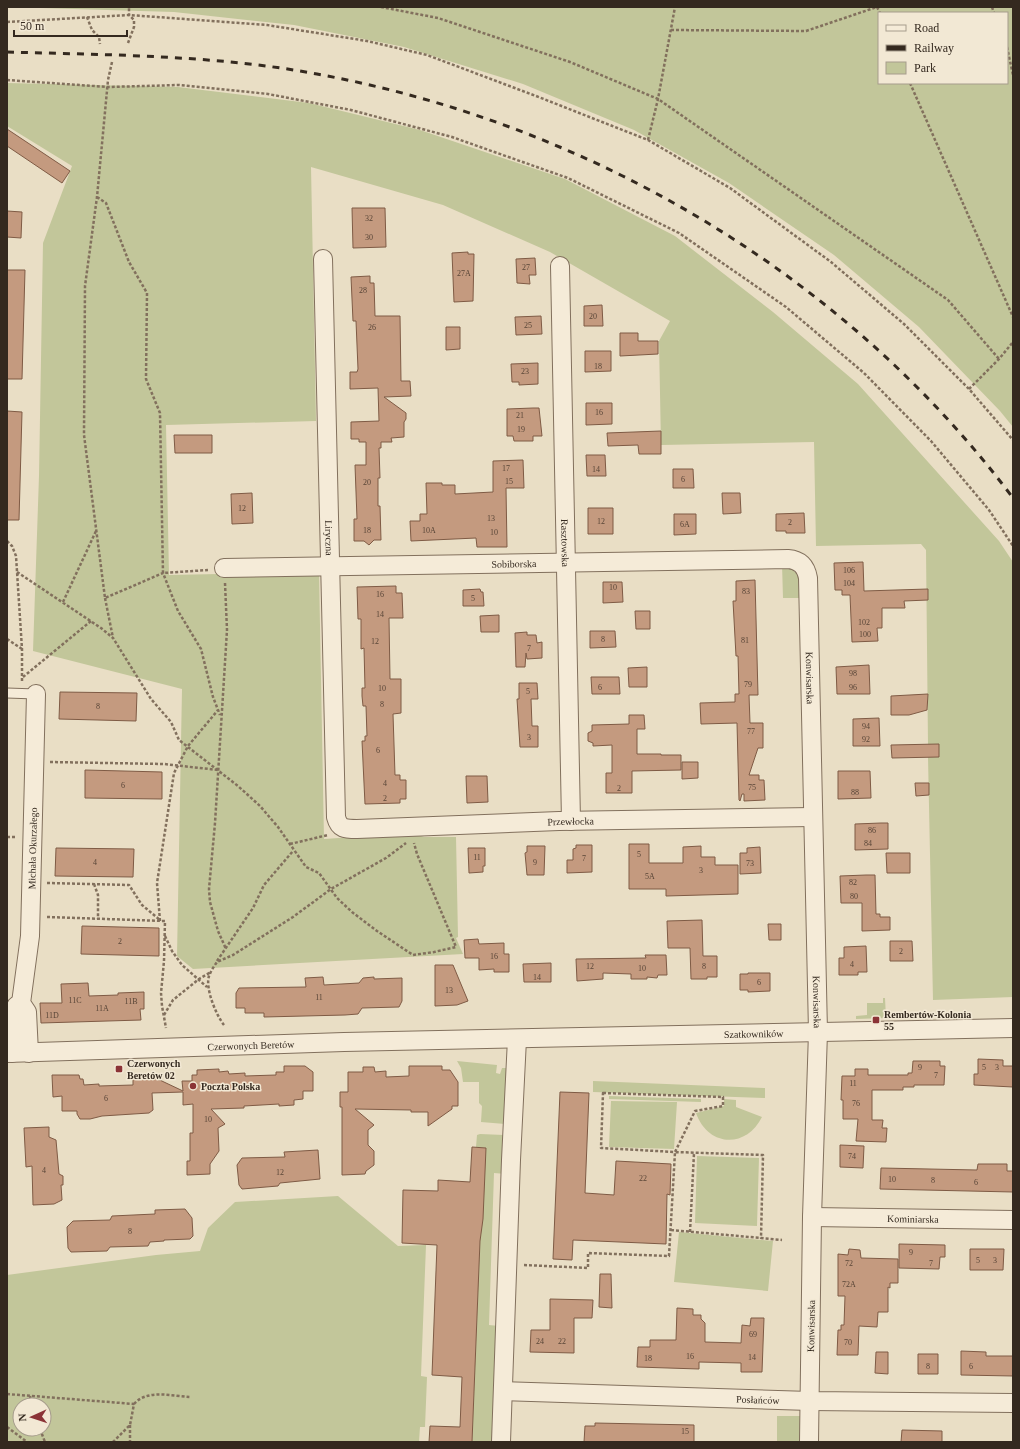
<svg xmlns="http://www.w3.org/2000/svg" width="1020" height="1449" viewBox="0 0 1020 1449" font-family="Georgia,serif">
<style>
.green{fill:#c2c69a;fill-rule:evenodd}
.building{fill:#c49a7f;stroke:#7f5b45}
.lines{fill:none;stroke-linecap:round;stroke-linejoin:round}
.service-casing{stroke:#82705d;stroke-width:11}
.minor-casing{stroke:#82705d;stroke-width:20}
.path{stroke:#82705d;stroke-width:2.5;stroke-dasharray:3 2;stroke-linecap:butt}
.service{stroke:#f5ebd8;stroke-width:9}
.minor{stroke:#f5ebd8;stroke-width:18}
.rail{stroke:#34291f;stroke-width:3;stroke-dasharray:7 7;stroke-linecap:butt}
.poi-dot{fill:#8b3336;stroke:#f2e8d4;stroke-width:1.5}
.labels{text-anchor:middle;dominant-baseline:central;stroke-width:3;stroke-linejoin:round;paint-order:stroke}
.number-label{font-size:8px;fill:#584537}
.street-label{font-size:10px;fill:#34291f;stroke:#f2e8d4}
.poi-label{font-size:10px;font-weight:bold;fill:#34291f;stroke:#f2e8d4;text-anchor:start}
</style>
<rect width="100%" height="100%" fill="#e9dec5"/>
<!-- green -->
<path class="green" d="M7,7h1006v420l-13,-16 -81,-84 -85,-72 -105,-72 -95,-53 -111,-46 -119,-37 -110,-22 -120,-13zM879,13h128v70h-128z
M7,83l171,4 131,16 111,27 145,49 110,57 98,76 85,72 141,157 14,21v435l-80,3 -5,-243 11,-1v-11h-11l-2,-195 -5,-6 -105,2 -2,-104 -153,3 -2,-104 11,-20 -120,-69 -107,-47 -132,-38 5,254 -150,4 3,150 150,-3 5,267 88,-6 12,4h32l2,100 -2,1 7,16 -270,15 -16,-13 5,-267 -149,-38 6,-175 4,-233 29,-77 -65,-40z
M782,564c19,8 18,15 18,34h-17z
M883,998h2l1,20 -30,1v-3l11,-1v-12h16z
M457,1061l40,4 -1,8 4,1 2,-6h7l-4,56 -24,-2 1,-16 -3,-3v-21h-16l-2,-14z
M593,1081l172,7v10l-172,-6z
M609,1096l92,3v3l-92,-3z
M724,1099l12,1v7l26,10c-16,32 -54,30 -66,-4l28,-7z
M611,1101l66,1 -3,47 -65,-2z
M480,1134l24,1 2,39 -12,-1 -5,152 10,1 -4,116h-23l8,-208 5,-86 -9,-1 1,-12z
M697,1156l62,2 -2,68 -62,-3z
M338,1196l60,50 28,-1 -5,131 6,1 -2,50h-5l-1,15h-412v-167l149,-20 44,-4 8,-23 27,-26zM20,1405h24v24h-24z
M679,1232l94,9 -5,50 -94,-9z
M777,1416h25v26h-25z"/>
<!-- building -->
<path class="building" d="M7,129l63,42 -8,12 -55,-37z
M352,208h33l1,39 -33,1z
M7,211l15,1 -1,26 -14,-1z
M468,252v2h6l-1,47 -19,1 -2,-49z
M535,258l1,17h-7l1,9 -13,-1 -1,-24z
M7,270h18l-3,109h-15z
M370,276v7h4l1,33h25l1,65h9l1,15 -27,1 22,16v6l-2,3v15l-13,1 1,4h-11v6h-2l1,30h-2v28h2l1,34h-7l-5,5 -5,-4h-10v-22h3l-2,-54h11v-23h-7v-3h-8v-17l28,-1 -1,-33 -28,1v-17h7l1,-3 -2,-48h-3l-2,-44z
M602,305l1,21h-19v-20z
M541,316l1,18 -26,1 -1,-18z
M446,327h14v22l-14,1z
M620,333h18v8h20v13l-38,2z
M585,351h26v20l-26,1z
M538,363v21l-19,1v-3h-7l-1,-18z
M586,403h26v21l-26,1z
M533,408h6l3,28h-9v5h-19l-1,-5h-6v-27z
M7,411l15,1 -3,108h-12z
M661,431v23h-22l-1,-9 -30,1 -1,-13z
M174,435h38v18h-37z
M586,455h19l1,21h-19z
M523,460l1,28h-18l1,59h-30l-1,-9 -65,3 -1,-20h10v-7h7l-1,-31h16v2h13v9l38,-2v-31z
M673,469h20l1,19h-21z
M252,493l1,30 -21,1 -1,-30z
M722,493h18l1,20 -18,1z
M588,508h25v26h-25z
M804,513l1,20h-19v-2h-10v-17z
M674,514h22v20l-22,1z
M863,562l1,29 64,-2v11l-24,1 1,7h-23v20h-5l1,13 -26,1 -2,-47h-8v-5h-7l-1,-27z
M755,580l3,115h-9l1,28h13v25h-5l-9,27h10v5h5l1,20 -21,1v-7h-2l-2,7 -1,-1 -2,-77 -36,1 -1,-21 35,-1v-8h4l-1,-38h-2l-3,-55h3v-20z
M603,582h19l1,20 -20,1z
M396,586v7h6l1,25h-14l1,61h11v34l-8,1 2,61h5v5h6v19h-6v4l-35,1 -3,-63h3v-5h2l-1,-30h-3l-1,-10v-8h3l-1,-40 -3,1v-30h-3l-1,-32z
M480,589l1,3h2l1,14h-21v-16z
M635,611h15v18h-14z
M499,615v17h-18l-1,-16z
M590,631h25l1,16 -26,1z
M527,632v3h9l1,8 5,-1v16l-15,1 -1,-6 -1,14h-9l-1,-34z
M869,665l1,29h-33l-1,-27z
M647,667v20h-18l-1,-19z
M591,677h28l1,17h-28z
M519,683h18l1,16h-7l1,27h6v21h-18l-3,-48h2z
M60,692l77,1 -1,28 -77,-2z
M928,694l-1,16 -18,5h-18v-19z
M629,715h15l1,14h-8v25h24v1h20v15l-49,1v22h-26v-20h6v-28l-19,1v-3l-5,-2v-8l4,-2v-6l37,-1z
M879,718l1,28h-27v-27z
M939,744v13l-47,1 -1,-13z
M682,762h16v16l-16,1z
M85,770l77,2v27l-77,-1z
M838,771h32l1,27 -33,1z
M466,776h21l1,26 -21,1z
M915,783h14v12l-13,1z
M881,823h7v26l-33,1v-26z
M629,844h20v19h34v-16l18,-1v11h14v8h23v29l-72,2v-7h-37z
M576,845h16v27l-25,1v-13h6v-11l3,-1z
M527,846h18l-1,29h-17l-2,-22 2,-1z
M760,847l1,26 -21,1v-21h7v-5z
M56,848l78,1 -1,28 -78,-1z
M468,848h17v18h-2v6l-14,1z
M886,853h24v20h-23z
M866,875h9l1,39h4v3h10v13l-28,1v-28h-21l-1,-27z
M702,920l1,36h14v21h-10v2h-16l-1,-31h-22l-1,-27z
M768,924h13v16h-12z
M82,926l77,2v28l-78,-2z
M478,939l1,5 25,-1v11h5v18h-15v-3l-15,1v-12h-14l-1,-18z
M890,941h22l1,20h-23z
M866,946l1,26h-9v3h-19v-17h5v-11z
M645,955h21l1,20h-9l-1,3 -10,-1v2h-16v-5l-28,-1v6l-26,2 -1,-22 70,-1z
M551,963v19h-27l-1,-18z
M435,965h18l15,36 -11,4 -22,1z
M748,973h22v18l-22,1v-2h-8v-16h8z
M323,977l1,8 35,-2 4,-5 11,-1v2l28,-1v23l-3,6 -37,1 -4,6 -13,1 -81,2v-4h-19v-5h-9v-15l3,-5 67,-1 -1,-9z
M88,983l1,13 29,-1v-2l26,-1v17h-4l1,11 -100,3 -1,-20h22l-1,-19z
M978,1059l25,1v6h10v21l-39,-2v-11h4z
M913,1061h27v5h5l-1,19h-30v2h-11v3h-31v30h11l-1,8h5l-1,14 -30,-1 2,-22h-15v-19h-2l1,-24h13v-7h13v6h40v-2h4z
M284,1066h21l8,6v19h-10v8l-9,1v5l-15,1v-2l-35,2v2l-33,1 14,15 -7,4 1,23 -9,13v10l-23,1v-14h3v-28h3v-29l-10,1v-13l-31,1 1,17 -4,3 -47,3 -12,3h-10l-3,-5v-3h-15v-15l-9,1 -1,-22h27l1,4h3l1,6 15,-1v2l34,-1v-11h14l36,17 -1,-10h10v-6h5v-5l22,-1v3l9,-1 1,3 16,-1v3l31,-1v-3h8z
M409,1066h33v4h8l8,12v24h-6v3l-24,17v-14h-17v-2l-56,-1 19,16 -6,5v15l6,6v14l-8,6 -1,3 -23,1v-68h-2v-15h8v-20h15v-5h11l1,5 11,-1v6l23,-1z
M560,1092l29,1 -4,100 29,2 2,-34 55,3 -1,31 -3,-1 -1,50 -93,-4 -1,20 -19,-1z
M49,1127v10l7,3 3,34 4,2v9h-2l1,15 -8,4 -21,1 -1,-39 -6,1 -2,-39z
M840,1145l24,1 -1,22 -23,-1z
M472,1147l14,1 -3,71 -3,22 -8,201h-43l1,-16 30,1 2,-50 -30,-2 5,-130 -35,-2 1,-53 35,1v-11l32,2z
M318,1150l2,29 -40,4 -2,3 -36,3 -3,-4 -2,-20 5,-7 43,-1 -1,-5z
M978,1164h29v7h6v21l-133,-3 1,-21 96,2z
M185,1209l7,9 1,18 -3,3 -26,1v1l-14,1 -2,4 -38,1 -3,4 -36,1 -3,-4 -1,-21 6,-6 37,-1 2,-4 43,-2v-4z
M899,1244l46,1v12h-5l-1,12 -40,-1z
M849,1249l11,1 1,8 37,1v24h-8v5l-2,-1v25h-10l-1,15 -18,-1 -1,29h-21l1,-25h3v-5h3l1,-29h-7v-42l10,1z
M970,1249h34l-1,21h-33z
M600,1274h11l1,34 -13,-1z
M550,1299l43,1 -1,18h-18v35l-44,-1 1,-22h19z
M677,1308l16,1v6h8v4l4,4v19l36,1 1,-18 8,1 1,-8h13l-2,54h-21v-9l-42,-1v7l-62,-2 1,-20h12v-7h26z
M961,1351l25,1v4h27v20l-52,-1z
M876,1352h12v22l-13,-1z
M918,1354h20v20h-20z
M595,1423l99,2v17h-110l1,-16h10z
M902,1430l40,1v11h-41z"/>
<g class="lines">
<!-- service casing -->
<g class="service-casing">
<path id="service" d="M7,693l29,1"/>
</g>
<!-- minor casing -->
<g class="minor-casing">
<g id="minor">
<path id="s1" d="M323,259l13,558c3,12 9,12 21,12l202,-8 253,-4"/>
<path id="s2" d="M560,266l11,555"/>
<path id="s3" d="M224,568l564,-9c12,1 18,8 20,19l10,454 -6,185 -3,225"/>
<path id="s4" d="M7,1053l337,-11 669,-14"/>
<path d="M12,1053v-33l4,-14 5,-3"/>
<path id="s5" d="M29,1053l-2,-41 -6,-9 9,-67 6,-242"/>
<path id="s6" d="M812,1217l201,3"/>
<path id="s7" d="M503,1391l307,10 203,2"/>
<path d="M501,1442l10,-282 6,-121"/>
</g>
</g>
<!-- path -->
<path class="path" d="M381,7l57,11 132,44 88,37 290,201 51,59
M877,7l3,6
M992,7l2,6
M87,17l5,13 7,7 1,7
M7,22l122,-7 138,10 100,16 60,14 109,41 112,44 82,48 101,74 73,62 65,65 44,51
M671,30l135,1 71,-24
M128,43l6,-16v-7l-5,-5v-8
M1007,47l6,28
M112,62l-4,18 -11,117 -12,89 -1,149 21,163 58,-25 15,38 23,38 12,48 7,18
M7,80l101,7 71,-2 89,9 83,16 101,27 116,41 111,55 107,74 78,66 67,68 58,69 24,36
M910,83l103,234
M648,140l10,-41 17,-92
M97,197l9,6 23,59 18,31 -1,86 14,34 3,160 45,-3
M969,389l30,-30 14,-17
M7,541l5,5 4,10 6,93v34
M17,572l84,56 12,10 38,61 20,23 8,18 59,46 22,20 18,21 28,40 13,6 18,25 15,14 25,19 36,24 21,-3 22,-5 -39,-93 -3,-11
M225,583l2,47 -12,193 -6,66 1,13 8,29 8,18
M105,598l8,40
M63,602l33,-71
M7,639l15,10
M23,677l68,-56
M50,762l114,2 54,6
M7,837h9
M290,844l38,-9
M47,883l82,2 13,20 18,15
M94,884l4,11v24
M47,917l118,4 -1,40 -3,32 1,13 4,22
M160,921l-3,-38 17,-110 14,-27 30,-36
M165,936l7,15 10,14 25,22
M217,961l36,-53 11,-23 29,-34
M164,1015l9,-15 26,-21 12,-7
M224,1025c-8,-10 -19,-37 -15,-49 2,-5 5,-10 8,-14l16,-7 60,-38 38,-28 55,-31 20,-15
M603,1093l120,4v9l-28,5 -20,41 -74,-4z
M671,1230l90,8
M690,1232l4,-79
M524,1265l64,3v-15l81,3 6,-104 88,3 -2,83 21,2
M7,1394l127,10 -4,21 -17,17
M30,1396l1,9
M134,1404c13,-15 38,-8 56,-7
M130,1425v17
M7,1427l20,15
M40,1429l5,13"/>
<!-- service -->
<use href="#service" class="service"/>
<!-- minor -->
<use href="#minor" class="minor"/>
<!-- rail -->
<path class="rail" d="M7,52c103,3 208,3 310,22 273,50 529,201 696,424"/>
</g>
<!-- markers -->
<g class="poi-dot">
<rect x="872" y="1016" width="8" height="8" rx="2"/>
<rect x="115" y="1065" width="8" height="8" rx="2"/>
<circle cx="193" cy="1086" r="4"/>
</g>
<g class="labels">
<!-- number labels -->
<g class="number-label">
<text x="369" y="218">32</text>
<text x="369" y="237">30</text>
<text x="526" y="267">27</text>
<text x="464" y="273">27A</text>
<text x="363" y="290">28</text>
<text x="593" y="316">20</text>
<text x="528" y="325">25</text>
<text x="372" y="327">26</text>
<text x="598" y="366">18</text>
<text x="525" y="371">23</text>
<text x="599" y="412">16</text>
<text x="520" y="415">21</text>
<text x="521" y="429">19</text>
<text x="506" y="468">17</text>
<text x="596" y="469">14</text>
<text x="683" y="479">6</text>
<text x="509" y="481">15</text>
<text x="367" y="482">20</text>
<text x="242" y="508">12</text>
<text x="491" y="518">13</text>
<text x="601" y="521">12</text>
<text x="790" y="522">2</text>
<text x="685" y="524">6A</text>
<text x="367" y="530">18</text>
<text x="429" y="530">10A</text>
<text x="494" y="532">10</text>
<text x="849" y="570">106</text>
<text x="849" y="583">104</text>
<text x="613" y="587">10</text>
<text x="746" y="591">83</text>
<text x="380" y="594">16</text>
<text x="473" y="598">5</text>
<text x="380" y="614">14</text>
<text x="864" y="622">102</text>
<text x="865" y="634">100</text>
<text x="603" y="639">8</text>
<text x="745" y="640">81</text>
<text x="375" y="641">12</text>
<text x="529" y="648">7</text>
<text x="853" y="673">98</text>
<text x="748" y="684">79</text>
<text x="600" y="687">6</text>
<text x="853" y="687">96</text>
<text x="382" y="688">10</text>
<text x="528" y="691">5</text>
<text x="382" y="704">8</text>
<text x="98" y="706">8</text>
<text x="866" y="726">94</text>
<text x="751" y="731">77</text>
<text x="529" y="737">3</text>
<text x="866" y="739">92</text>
<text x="378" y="750">6</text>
<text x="385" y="783">4</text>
<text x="123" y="785">6</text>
<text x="752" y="787">75</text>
<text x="619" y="788">2</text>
<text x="855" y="792">88</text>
<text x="385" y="798">2</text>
<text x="872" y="830">86</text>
<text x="868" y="843">84</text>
<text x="639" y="854">5</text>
<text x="477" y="857">11</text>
<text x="584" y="858">7</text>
<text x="95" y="862">4</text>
<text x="535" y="862">9</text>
<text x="750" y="863">73</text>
<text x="701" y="870">3</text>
<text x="650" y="876">5A</text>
<text x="853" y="882">82</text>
<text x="854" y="896">80</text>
<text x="120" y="941">2</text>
<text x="901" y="951">2</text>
<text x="494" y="956">16</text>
<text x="852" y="964">4</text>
<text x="590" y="966">12</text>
<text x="704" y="966">8</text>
<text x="642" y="968">10</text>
<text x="537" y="977">14</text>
<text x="759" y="982">6</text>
<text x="449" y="990">13</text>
<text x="319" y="997">11</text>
<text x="75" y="1000">11C</text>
<text x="131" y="1001">11B</text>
<text x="102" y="1008">11A</text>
<text x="52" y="1015">11D</text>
<text x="920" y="1067">9</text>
<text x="984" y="1067">5</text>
<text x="997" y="1067">3</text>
<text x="936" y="1075">7</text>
<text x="853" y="1083">11</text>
<text x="106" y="1098">6</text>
<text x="856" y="1103">76</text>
<text x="208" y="1119">10</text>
<text x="852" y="1156">74</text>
<text x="44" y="1170">4</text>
<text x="280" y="1172">12</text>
<text x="643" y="1178">22</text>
<text x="892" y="1179">10</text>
<text x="933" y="1180">8</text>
<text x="976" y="1182">6</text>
<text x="130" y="1231">8</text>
<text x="911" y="1252">9</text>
<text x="978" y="1260">5</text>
<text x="995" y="1260">3</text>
<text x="849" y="1263">72</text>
<text x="931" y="1263">7</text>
<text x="849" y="1284">72A</text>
<text x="753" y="1334">69</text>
<text x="540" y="1341">24</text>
<text x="562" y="1341">22</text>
<text x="848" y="1342">70</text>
<text x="690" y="1356">16</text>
<text x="752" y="1357">14</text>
<text x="648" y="1358">18</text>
<text x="928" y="1366">8</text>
<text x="971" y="1366">6</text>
<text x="685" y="1431">15</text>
</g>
<!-- street labels -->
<g class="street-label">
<text stroke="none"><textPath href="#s1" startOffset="279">Liryczna</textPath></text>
<text stroke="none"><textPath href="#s2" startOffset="277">Rasztowska</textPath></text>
<text stroke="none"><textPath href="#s3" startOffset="290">Sobiborska</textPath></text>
<text stroke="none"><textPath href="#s3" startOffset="694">Konwisarska</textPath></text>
<text stroke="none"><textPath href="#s1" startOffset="799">Przewłocka</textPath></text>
<text stroke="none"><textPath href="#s5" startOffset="207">Michała Okurzałego</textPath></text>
<text stroke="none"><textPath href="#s3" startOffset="1018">Konwisarska</textPath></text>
<text stroke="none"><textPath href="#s4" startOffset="747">Szatkowników</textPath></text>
<text stroke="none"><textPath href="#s4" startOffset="244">Czerwonych Beretów</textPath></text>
<text stroke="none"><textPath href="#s6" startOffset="101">Kominiarska</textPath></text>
<text transform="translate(811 1326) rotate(-89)">Konwisarska</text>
<text stroke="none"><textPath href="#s7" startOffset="255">Posłańców</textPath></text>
</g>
<!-- poi labels -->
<g class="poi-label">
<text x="884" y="1014">Rembertów-Kolonia<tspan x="884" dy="12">55</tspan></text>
<text x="127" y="1063">Czerwonych<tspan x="127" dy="12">Beretów 02</tspan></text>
<text x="201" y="1086">Poczta Polska</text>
</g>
</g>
<!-- border -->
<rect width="1020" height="1449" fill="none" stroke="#34291f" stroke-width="16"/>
<!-- legend -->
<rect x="878" y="12" width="130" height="72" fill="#f2e8d4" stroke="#a69c8c"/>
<rect x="886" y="25" width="20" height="6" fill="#f5ebd8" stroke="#a69c8c"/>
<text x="914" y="32" font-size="12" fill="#34291f">Road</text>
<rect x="886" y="45" width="20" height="6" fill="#34291f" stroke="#a69c8c"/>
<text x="914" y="52" font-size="12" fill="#34291f">Railway</text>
<rect x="886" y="62" width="20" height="12" fill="#c2c69a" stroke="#a69c8c"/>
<text x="914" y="72" font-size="12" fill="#34291f">Park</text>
<!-- north arrow -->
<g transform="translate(32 1417) rotate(267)"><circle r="19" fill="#f2e8d4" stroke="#a69c8c"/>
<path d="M0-3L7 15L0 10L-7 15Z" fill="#8b3336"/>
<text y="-6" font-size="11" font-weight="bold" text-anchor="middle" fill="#34291f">N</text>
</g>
<!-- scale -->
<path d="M14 30v6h113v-6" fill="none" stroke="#34291f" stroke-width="2"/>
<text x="20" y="30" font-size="12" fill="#34291f" stroke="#f2e8d4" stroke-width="3" paint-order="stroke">50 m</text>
</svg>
